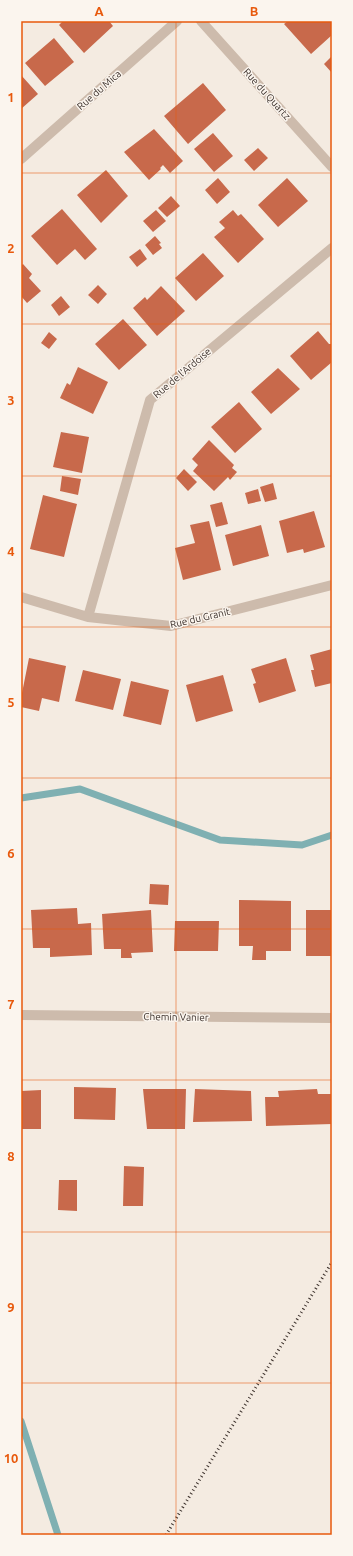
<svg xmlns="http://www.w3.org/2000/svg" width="353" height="1556" viewBox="0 0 353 1556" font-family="Ubuntu,sans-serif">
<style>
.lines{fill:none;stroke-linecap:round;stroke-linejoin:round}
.stream{stroke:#7fb0b2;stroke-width:7}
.building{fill:#c8694b}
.minor{stroke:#cdbbac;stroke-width:10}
.rail{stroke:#3b302b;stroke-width:3;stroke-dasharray:1 3;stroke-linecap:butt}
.grid{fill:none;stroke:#e8590c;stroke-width:1;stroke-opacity:0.55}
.labels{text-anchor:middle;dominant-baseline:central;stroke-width:3;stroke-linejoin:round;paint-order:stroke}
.street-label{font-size:10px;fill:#3b302b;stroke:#fbf5ee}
.neatline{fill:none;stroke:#e8590c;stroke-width:1.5}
.grid-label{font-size:13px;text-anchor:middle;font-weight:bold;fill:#e8590c}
</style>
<rect width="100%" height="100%" fill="#f4ebe1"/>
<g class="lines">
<!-- stream -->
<path class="stream" d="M21,798l59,-9 140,51 82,5 30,-10
M21,1421l37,114"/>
</g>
<!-- building -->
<path class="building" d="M63,21h46l4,5 -29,27 -25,-28z
M288,21h44v14l-21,19 -27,-30z
M54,38l20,24 -29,24 -20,-23z
M332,56v17l-8,-9z
M21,75l17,19 -17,15z
M203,83l23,27 -38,34 -24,-28z
M154,129l29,32 -13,12 -7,-8 -3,3 1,1 -12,11 -25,-28z
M213,133l20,23 -19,16 -20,-23z
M258,148l10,10 -14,13 -10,-11z
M106,170l22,26 -27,27 -24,-28z
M218,178l12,14 -13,12 -12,-14z
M287,178l21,23 -30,26 -20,-22z
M171,196l9,10 -13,11 -9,-9z
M62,209l35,40 -12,11 -10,-11 -18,16 -26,-29z
M156,210l10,11 -13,11 -10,-11z
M233,210l5,6 3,-2 23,25 -26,24 -24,-26 11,-9 -6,-6z
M155,236l6,7 -2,1 3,4 -9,7 -8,-10z
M140,249l7,10 -10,8 -8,-10z
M203,253l21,23 -28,25 -21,-23z
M23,264l9,10 -3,4 12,13 -14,12 -6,-7v-30z
M98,285l9,9 -9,10 -10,-9z
M161,286l24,25 -28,25 -24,-28 12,-11 2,3z
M61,296l9,11 -11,9 -8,-11z
M123,319l24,26 -28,25 -24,-26z
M318,331l11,13h3v18l-21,18 -21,-24z
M49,332l8,7 -8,10 -8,-6z
M78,367l30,15 -15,32 -33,-16 7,-15 3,2z
M278,368l22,21 -29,25 -20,-22z
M239,402l23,27 -27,24 -24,-26z
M61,432l28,5 -7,36 -29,-6z
M209,440l25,25 -2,3 5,4 -7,8 -2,-3 -14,14 -21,-20 5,-6 -6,-6z
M184,469l13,13 -9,9 -12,-13z
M62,476l19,3 -3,16 -18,-4z
M273,483l4,16 -12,3 -5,-15z
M258,489l3,12 -13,3 -3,-11z
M43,495l34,9 -13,53 -34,-8z
M222,502l6,22 -12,3 -6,-22z
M314,511l11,36 -21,6 -1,-4 -16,4 -8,-32z
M209,521l12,49 -38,10 -8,-32 20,-5 -5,-18z
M261,525l8,31 -36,10 -8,-31z
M332,649v34l-17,4 -4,-17h3l-4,-15z
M29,658l37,8 -7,36 -17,-4 -3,13 -18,-4v-9z
M286,658l10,33 -37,12 -6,-19 3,-1 -5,-14z
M83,670l38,9 -8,31 -38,-9z
M223,675l10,36 -37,11 -10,-37z
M131,681l38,9 -8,35 -38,-9z
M150,884l19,1 -1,20 -19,-1z
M239,900l52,1v50h-25v9h-14l1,-14h-14z
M77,908l1,16 13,-1 1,32 -42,2v-9h-17l-2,-38z
M151,910l2,42 -22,1 1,5h-11v-9h-17l-2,-35z
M306,910h26v46h-26z
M175,921h44l-1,30h-44z
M74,1087l42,1 -1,32 -41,-1z
M143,1089h43l-1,40h-38z
M195,1089l56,2 1,30 -59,1z
M317,1089l1,5h14v30l-66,2 -1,-29h14l-1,-6z
M41,1090v39h-20v-38z
M124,1166l20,1 -1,39h-20z
M59,1180h18v31l-19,-1z"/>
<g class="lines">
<!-- minor -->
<path class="minor" d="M201,21l131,146
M21,159l156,-138
M21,597l67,20 83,9 161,-41
M88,617l62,-217 182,-152
M21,1015l311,3"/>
<!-- rail -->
<path class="rail" d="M166,1535l166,-273"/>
</g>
<!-- grid -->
<path class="grid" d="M176,21v1514M21,173h311M21,324h311M21,476h311M21,627h311M21,778h311M21,929h311M21,1080h311M21,1232h311M21,1383h311"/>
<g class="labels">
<!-- street labels -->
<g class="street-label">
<text transform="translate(99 90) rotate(-41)">Rue du Mica</text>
<text transform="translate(267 94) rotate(48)">Rue du Quartz</text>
<text transform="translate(182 373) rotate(-40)">Rue de l'Ardoise</text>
<text transform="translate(200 618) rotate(-13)">Rue du Granit</text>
<text transform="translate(176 1017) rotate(1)">Chemin Vanier</text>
</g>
</g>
<!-- border -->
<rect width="353" height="1556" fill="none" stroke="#fbf5ee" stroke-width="44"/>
<rect x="22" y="22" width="309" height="1512" class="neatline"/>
<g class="grid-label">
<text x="99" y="16">A</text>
<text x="254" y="16">B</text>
<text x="11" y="102">1</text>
<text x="11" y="253">2</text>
<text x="11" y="405">3</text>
<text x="11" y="556">4</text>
<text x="11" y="707">5</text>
<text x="11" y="858">6</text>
<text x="11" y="1009">7</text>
<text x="11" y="1161">8</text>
<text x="11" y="1312">9</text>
<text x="11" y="1463">10</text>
</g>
</svg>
